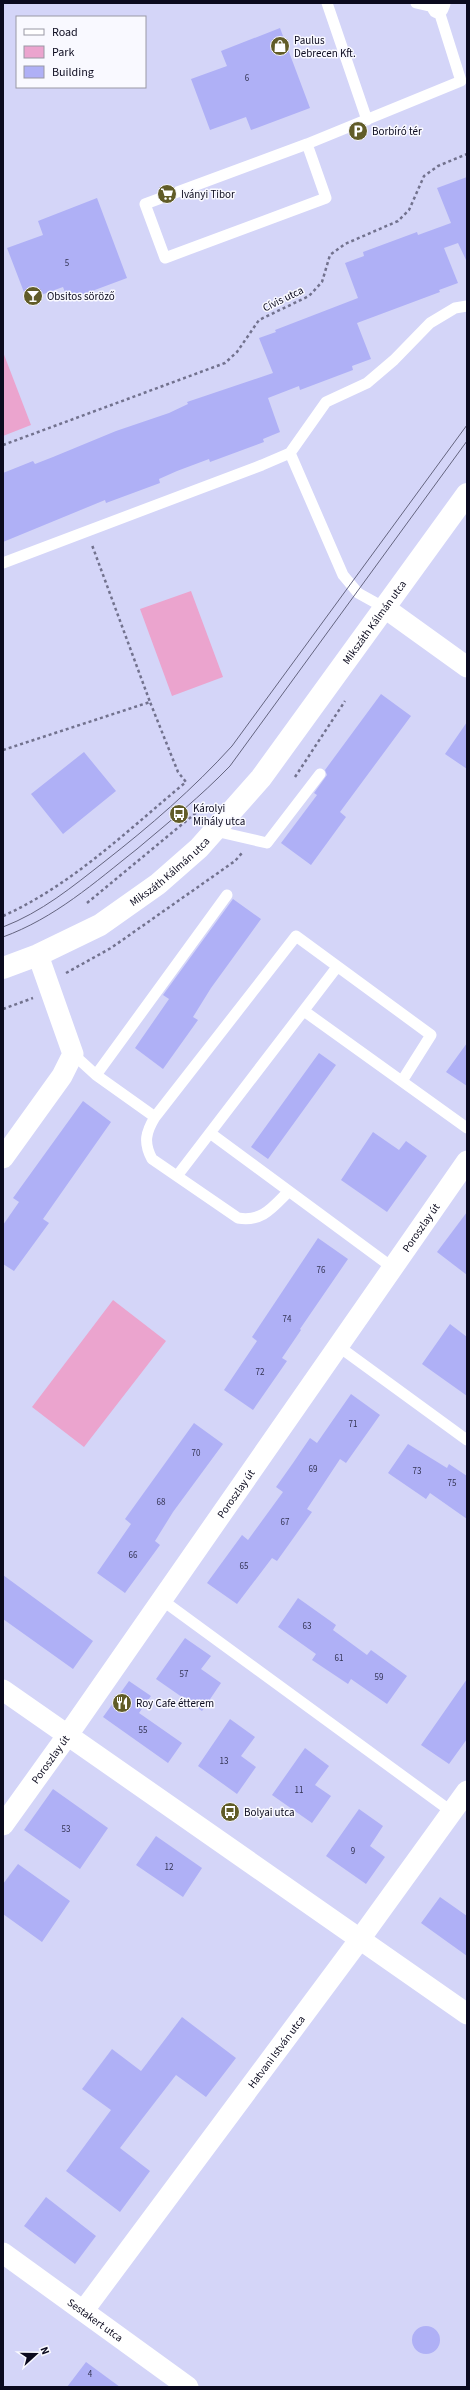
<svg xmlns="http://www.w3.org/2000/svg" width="470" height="2390" viewBox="0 0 470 2390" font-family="'Source Sans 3',sans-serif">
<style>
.green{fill:#eba4ce}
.building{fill:#afb0f6}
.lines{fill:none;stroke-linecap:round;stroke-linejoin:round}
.path{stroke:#72728e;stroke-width:2.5;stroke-dasharray:3 3;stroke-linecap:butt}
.lane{stroke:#fff;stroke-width:11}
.street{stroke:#fff;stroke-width:21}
.secondary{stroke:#fff;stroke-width:22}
.tram{stroke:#64647f;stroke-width:1}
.labels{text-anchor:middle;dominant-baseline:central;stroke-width:3;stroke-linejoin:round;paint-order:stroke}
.number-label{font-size:9px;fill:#343454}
.poi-label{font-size:11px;fill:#0b0a1e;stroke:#f9f9ff;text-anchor:start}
.street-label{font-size:11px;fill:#0b0a1e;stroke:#f9f9ff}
</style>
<rect width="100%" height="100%" fill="#d4d5f8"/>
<!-- green -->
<path class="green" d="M3,352l28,73 -28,11z
M191,591l32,86 -51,19 -32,-87z
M113,1300l53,41 -82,106 -52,-40z"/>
<!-- building -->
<path class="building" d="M280,28l30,80 -59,22 -5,-13 -36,13 -19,-51 36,-13 -6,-15z
M467,177v85l-9,-19 -14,5 14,35 -19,7 1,2 -83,31 14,36 -19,7 1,4 -53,20 -1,-4 -31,12 12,34 -17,7 1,3 -54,20 -1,-3 -32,12 -18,8 1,4 -54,20 -1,-3 -102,42v-69l30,-12 2,3 18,-7 63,-26 53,-18 19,-9 -1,-2 86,-29 -14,-35 17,-6 -1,-2 83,-32 -13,-35 19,-7 -1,-4 54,-20 1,3 33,-12 -14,-35z
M97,198l30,80 -59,22 -5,-13 -36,13 -20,-52 36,-13 -5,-14z
M381,694l30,22 -71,96 6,5 -35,48 -30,-22 36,-48 -3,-2 13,-18 -2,-5z
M467,722v47l-22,-15z
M84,752l32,39 -53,43 -32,-40z
M233,899l28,20 -50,69 -18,29 5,3 -35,49 -28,-21 34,-49 -6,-4z
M467,1043v43l-21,-14z
M319,1053l17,12 -68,94 -17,-12z
M83,1101l28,21 -68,97 6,4 -35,48 -11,-7v-39l16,-23 -6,-4z
M373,1132l26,18 7,-9 21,15 -40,56 -46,-32z
M467,1212v63l-30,-23z
M318,1238l30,21 -48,70 1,1 -19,28 5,3 -34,49 -29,-20 33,-49 -5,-4z
M450,1324l17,13v59l-45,-32z
M351,1394l29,21 -34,48 -6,-4 -33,50 5,3 -35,49 -5,-3 -35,46 -30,-21 35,-48 6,5 35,-48 -7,-5 17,-24 17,-25 7,5z
M194,1423l29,21 -50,68 -18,29 5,4 -35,48 -28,-20 34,-49 -6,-5z
M408,1444l39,24 2,-4 18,12v43l-37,-26 -4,6 -38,-26z
M3,1575l90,66 -20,28 -70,-50z
M298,1598l38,27 -3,5 34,25 4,-5 36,26 -20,28 -36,-25 -3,5 -36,-24 4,-6 -38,-27z
M185,1638l26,18 -10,13 20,14 -19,28 -46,-32z
M467,1679v60l-18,25 -28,-19z
M129,1681l22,15 -12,17 43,30 -14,20 -65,-46z
M230,1719l25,18 -14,19 15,11 -19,27 -39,-28z
M305,1748l24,18 -14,19 16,11 -19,27 -40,-28z
M53,1789l55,39 -28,41 -56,-39z
M359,1809l24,17 -13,20 15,11 -19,27 -40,-28z
M156,1836l46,32 -19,29 -47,-32z
M18,1864l52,37 -28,41 -39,-28v-30z
M440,1897l27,19v40l-46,-33z
M182,2017l54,41 -30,39 -30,-22 -34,44 -22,29 30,23 -30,41 -54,-41 45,-61 -29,-21 30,-40 29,22z
M46,2197l50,39 -21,28 -51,-38z
M412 2340a14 14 0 1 1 28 0a14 14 0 1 1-28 0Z
M86,2362l34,25h-53z"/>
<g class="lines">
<!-- path -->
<path class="path" d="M3,445l222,-82 12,-11 22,-32 50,-24 13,-14 8,-27 15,-11 53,-23 11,-11 15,-34 14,-10 29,-12
M3,750l147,-48 -58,-157
M295,777l50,-76
M87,903l116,-96
M3,916c69,-31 125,-86 183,-134l-8,-10 -28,-70
M66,973l45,-25 124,-87 7,-8
M3,1009l30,-11"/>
<!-- lane -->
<path class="lane" d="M327,3l40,117
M307,144l19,54 -161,60 -20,-54 162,-60 154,-63 -23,-73 -22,-5
M290,453l53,122 15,18 27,15
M3,563l259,-98 28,-12 36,-51 41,-19 27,-23 36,-37 25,-15 12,-2
M215,831l52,12 53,-69
M304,1011l163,117
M73,1054l23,21 59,42
M96,1075l131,-180
M210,1133l183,135
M177,1176l160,-209
M288,1192c-16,16 -26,30 -50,26l-86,-59c-9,-17 -6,-27 3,-42l141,-181 135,99 -29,46
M338,1346l129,94
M162,1600l290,212"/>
<!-- street -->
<g class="street">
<path d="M438,8l2,-5"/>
<path d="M385,608l82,59"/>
<path d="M3,1158l59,-82 11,-22 -35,-99"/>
<path d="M3,1690l464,324"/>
<path id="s1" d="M3,1825l64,-89 400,-575"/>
<path id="s2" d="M3,2253l185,134"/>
<path id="s3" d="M84,2310l276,-371 107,-148"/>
</g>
<!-- secondary -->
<path class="secondary" id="s4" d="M3,968l35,-13 62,-30 58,-41 41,-36 62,-70 206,-284"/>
<!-- tram -->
<path class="tram" d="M3,927c39,-15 69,-40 101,-65 46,-36 89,-73 128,-116l235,-321
M3,937c52,-19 91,-54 134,-88 32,-27 64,-53 93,-83l237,-325"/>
</g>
<!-- icons -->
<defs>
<g id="shop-disc" transform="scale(1)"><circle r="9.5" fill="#615c28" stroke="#f9f9ff"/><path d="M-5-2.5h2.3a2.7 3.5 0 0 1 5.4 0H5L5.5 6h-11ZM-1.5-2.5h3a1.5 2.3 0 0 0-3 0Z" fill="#fff"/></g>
<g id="parking-disc" transform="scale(1)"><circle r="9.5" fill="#615c28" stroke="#f9f9ff"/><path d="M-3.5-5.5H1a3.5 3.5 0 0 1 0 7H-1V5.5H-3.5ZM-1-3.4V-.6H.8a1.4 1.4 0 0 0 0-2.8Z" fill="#fff"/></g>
<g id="supermarket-disc" transform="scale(1)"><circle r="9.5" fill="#615c28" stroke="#f9f9ff"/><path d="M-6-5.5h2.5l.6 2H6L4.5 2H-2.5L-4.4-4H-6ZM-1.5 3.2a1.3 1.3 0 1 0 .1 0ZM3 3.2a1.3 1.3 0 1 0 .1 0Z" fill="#fff"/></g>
<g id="bar-disc" transform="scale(1)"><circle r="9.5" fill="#615c28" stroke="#f9f9ff"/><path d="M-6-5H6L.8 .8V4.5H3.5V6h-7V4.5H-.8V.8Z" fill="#fff"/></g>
<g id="bus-disc" transform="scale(1)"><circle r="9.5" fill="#615c28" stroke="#f9f9ff"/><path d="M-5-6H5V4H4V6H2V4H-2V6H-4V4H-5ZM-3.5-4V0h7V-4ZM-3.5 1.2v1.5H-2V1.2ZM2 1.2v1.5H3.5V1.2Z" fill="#fff"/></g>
<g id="restaurant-disc" transform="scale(1)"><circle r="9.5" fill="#615c28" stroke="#f9f9ff"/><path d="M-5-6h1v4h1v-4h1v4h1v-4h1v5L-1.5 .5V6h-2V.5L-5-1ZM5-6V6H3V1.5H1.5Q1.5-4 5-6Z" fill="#fff"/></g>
</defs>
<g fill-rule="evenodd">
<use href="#shop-disc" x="280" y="46"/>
<use href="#parking-disc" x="358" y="131"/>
<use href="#supermarket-disc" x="167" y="194"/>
<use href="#bar-disc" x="33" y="296"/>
<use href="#bus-disc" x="179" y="814"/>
<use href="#restaurant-disc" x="122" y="1703"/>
<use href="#bus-disc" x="230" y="1812"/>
</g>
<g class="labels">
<!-- number labels -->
<g class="number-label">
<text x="247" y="78">6</text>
<text x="67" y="263">5</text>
<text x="321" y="1270">76</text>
<text x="287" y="1319">74</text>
<text x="260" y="1372">72</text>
<text x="353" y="1424">71</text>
<text x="196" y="1453">70</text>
<text x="313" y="1469">69</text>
<text x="417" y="1471">73</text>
<text x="452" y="1483">75</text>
<text x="161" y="1502">68</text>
<text x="285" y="1522">67</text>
<text x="133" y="1555">66</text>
<text x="244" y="1566">65</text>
<text x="307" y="1626">63</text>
<text x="339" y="1658">61</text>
<text x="184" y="1674">57</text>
<text x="379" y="1677">59</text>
<text x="143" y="1730">55</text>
<text x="224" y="1761">13</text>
<text x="299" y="1790">11</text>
<text x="66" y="1829">53</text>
<text x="353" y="1851">9</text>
<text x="169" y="1867">12</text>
<text x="90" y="2374">4</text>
</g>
<!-- poi labels -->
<g class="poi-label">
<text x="294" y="40">Paulus<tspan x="294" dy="13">Debrecen Kft.</tspan></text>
<text x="372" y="131">Borbíró tér</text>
<text x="181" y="194">Iványi Tibor</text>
<text x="47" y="296">Obsitos söröző</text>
<text x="193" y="808">Károlyi<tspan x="193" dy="13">Mihály utca</tspan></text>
<text x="136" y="1703">Roy Cafe étterem</text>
<text x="244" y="1812">Bolyai utca</text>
</g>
<!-- street labels -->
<g class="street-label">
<text transform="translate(283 299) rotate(-26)">Cívis utca</text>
<text stroke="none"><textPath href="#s4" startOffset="518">Mikszáth Kálmán utca</textPath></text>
<text stroke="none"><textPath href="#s4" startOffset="194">Mikszáth Kálmán utca</textPath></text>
<text stroke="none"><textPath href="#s1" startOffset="729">Poroszlay út</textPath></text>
<text stroke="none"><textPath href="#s1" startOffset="405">Poroszlay út</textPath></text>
<text stroke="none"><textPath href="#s1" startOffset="81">Poroszlay út</textPath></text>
<text stroke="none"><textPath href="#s3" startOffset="322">Hatvani István utca</textPath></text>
<text stroke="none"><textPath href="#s2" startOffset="114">Sestakert utca</textPath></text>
</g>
</g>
<!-- border -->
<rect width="470" height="2390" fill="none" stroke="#0b0a1e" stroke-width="8"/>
<!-- legend -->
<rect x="16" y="16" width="130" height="72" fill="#f9f9ff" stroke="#9a99a5"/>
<rect x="24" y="29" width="20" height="6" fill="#ffffff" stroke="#9a99a5"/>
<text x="52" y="36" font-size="12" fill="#0b0a1e">Road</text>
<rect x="24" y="46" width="20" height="12" fill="#eba4ce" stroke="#9a99a5"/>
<text x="52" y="56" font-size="12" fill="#0b0a1e">Park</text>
<rect x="24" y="66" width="20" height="12" fill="#afb0f6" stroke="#9a99a5"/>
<text x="52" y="76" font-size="12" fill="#0b0a1e">Building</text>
<!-- north arrow -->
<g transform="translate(36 2354) rotate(69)" stroke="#f9f9ff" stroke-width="3" paint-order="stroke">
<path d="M0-3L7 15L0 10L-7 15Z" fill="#0b0a1e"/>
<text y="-6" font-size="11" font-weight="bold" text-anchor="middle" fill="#0b0a1e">N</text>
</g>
</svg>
